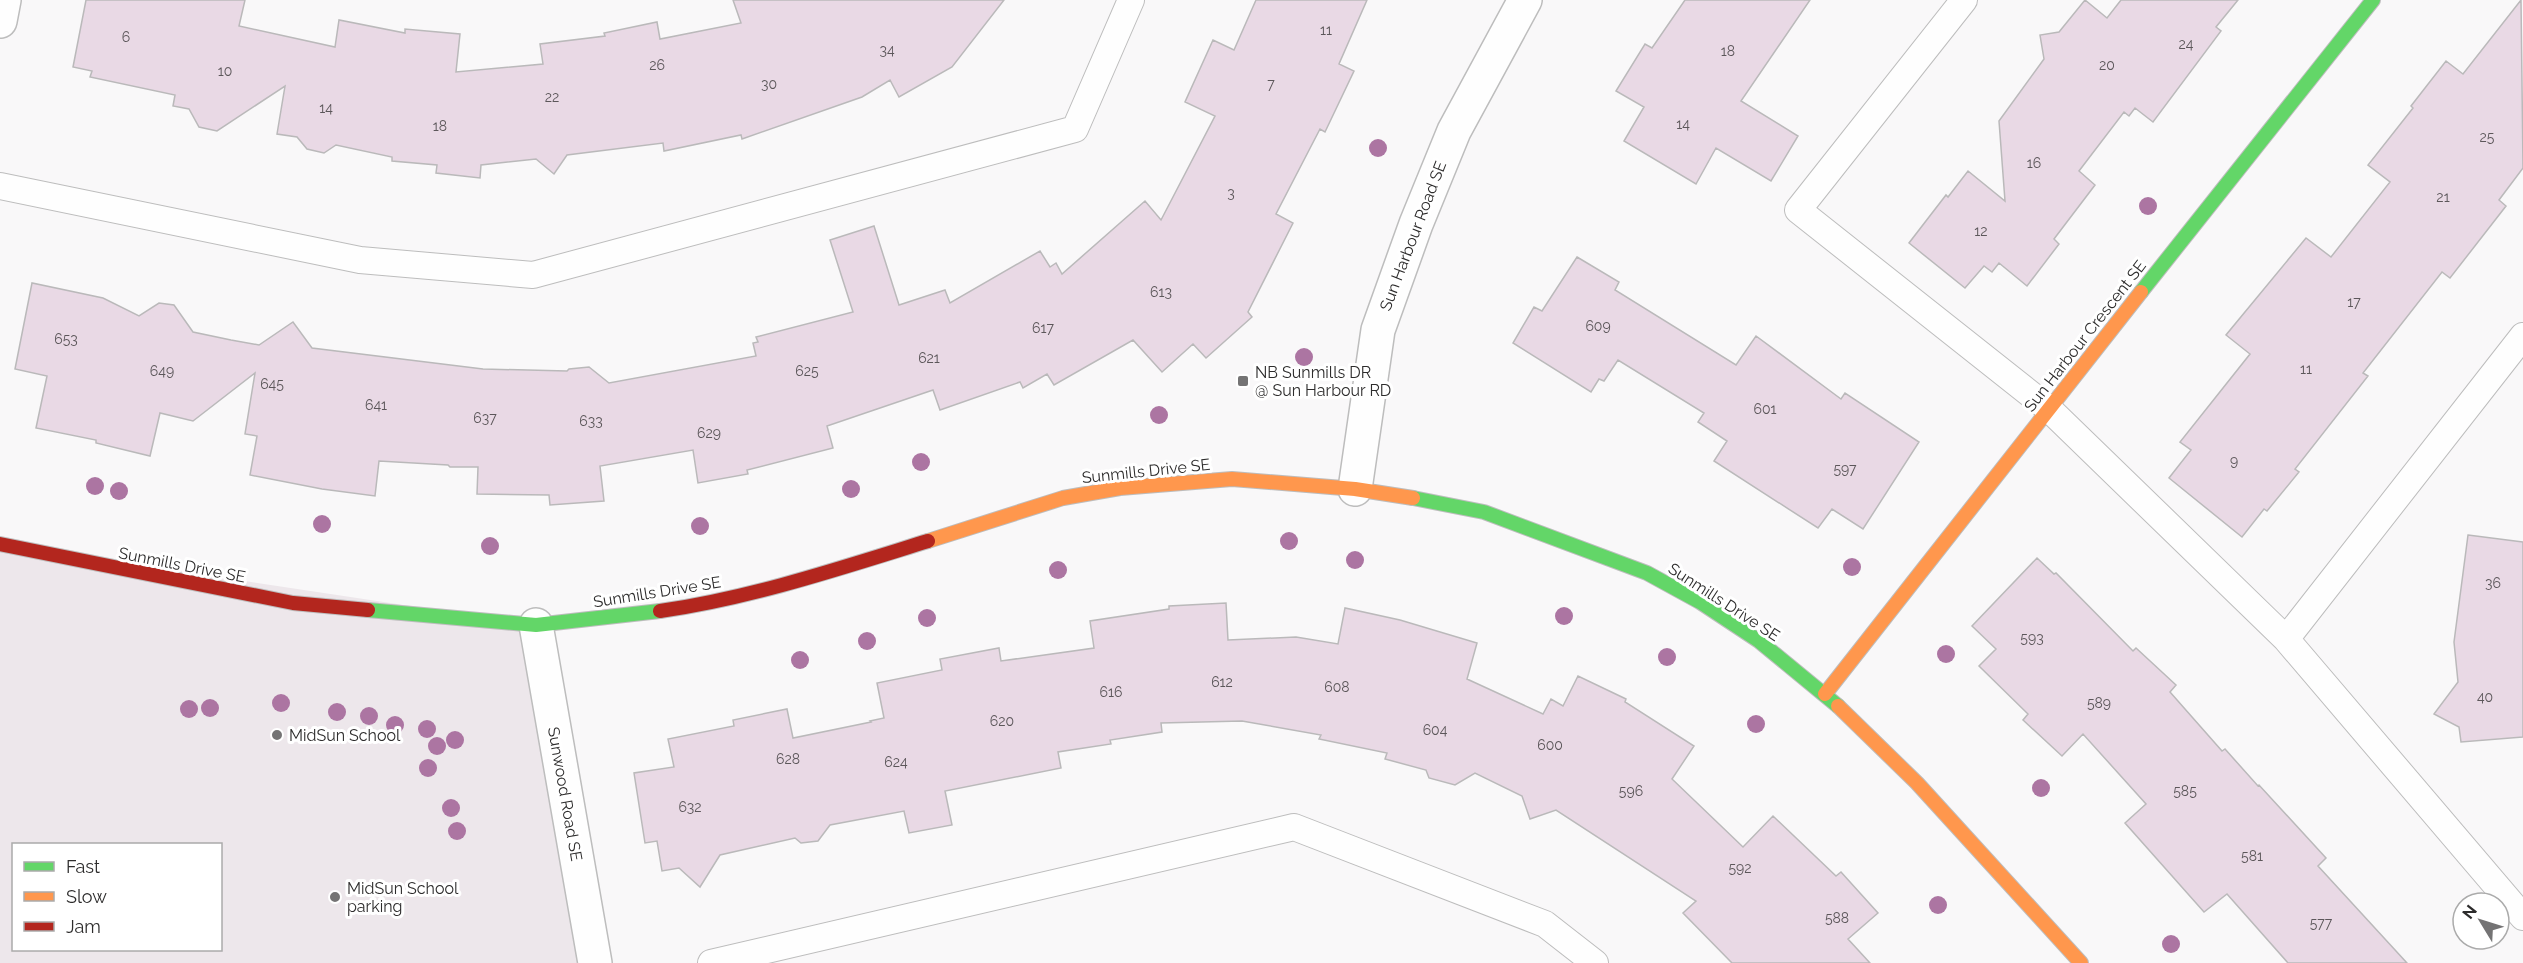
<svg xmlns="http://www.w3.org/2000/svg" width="2523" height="963" viewBox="0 0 2523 963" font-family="Raleway,sans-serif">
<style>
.built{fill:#ede7eb;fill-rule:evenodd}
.building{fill:#e9d9e5;stroke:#bab9ba;stroke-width:1.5}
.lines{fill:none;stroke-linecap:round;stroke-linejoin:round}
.lane-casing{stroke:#bdbdbd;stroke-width:28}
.street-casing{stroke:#bdbdbd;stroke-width:36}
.fast-casing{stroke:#bdbdbd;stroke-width:16}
.slow-casing{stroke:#bdbdbd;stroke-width:16}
.jam-casing{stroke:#bdbdbd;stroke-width:16}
.lane{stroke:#fefefe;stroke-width:26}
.street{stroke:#fefefe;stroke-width:33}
.fast{stroke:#63d668;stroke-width:14}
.slow{stroke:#ff974d;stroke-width:14}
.jam{stroke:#b3261e;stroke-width:14}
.tree{fill:#ac75a2}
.poi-dot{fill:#747374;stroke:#fff;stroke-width:2}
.labels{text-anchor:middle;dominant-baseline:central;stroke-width:6;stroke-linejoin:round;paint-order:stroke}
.number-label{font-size:14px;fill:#5c575a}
.street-label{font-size:16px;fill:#2d2c2c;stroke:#fff}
.poi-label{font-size:16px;fill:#2d2c2c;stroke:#fff;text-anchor:start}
</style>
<rect width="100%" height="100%" fill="#f9f8f9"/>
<!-- built -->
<path class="built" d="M0,544l536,81 59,338h-595zM14,844h206v106h-206z"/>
<!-- building -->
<path class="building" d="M86,0h159l-6,26 96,21 4,-27 66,13v-4l55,5 -4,38 87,-8 -3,-20 65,-8 -1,-3 53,-11 3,17 81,-16 -8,-23h271l-52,67 -53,30 -9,-17 -28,17 -120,42 -1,-4 -77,16 -1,-8 -96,12 -13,19 -18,-15 -55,6 -1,13 -44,-5 1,-8 -45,-4v-4l-56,-12 -12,8 -17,-4 -10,-12 -20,-3 8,-48 -68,45 -18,-4 -10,-18 -16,-3 2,-11 -85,-18 2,-6 -19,-4z
M1256,0h111l-28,64 15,7 -29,61 -5,-3 -44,85 17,9 -45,89 4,5 -46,41 -13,-14 -31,28 -29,-32 -79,45 -7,-11 -24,14 -3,-6 -80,28 -7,-20 -106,36 6,22 -86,22 1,4 -50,9 -5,-33 -93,16 4,35 -54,4 -1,-10 -72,-1 1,-27h-28l-2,-2 -69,-4 -4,35 -53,-7 -72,-14 7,-39 -12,-2 10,-61 -62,48 -33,-8 -10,43 -54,-13v-3l-60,-12 11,-52 -32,-7 17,-86 71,15 36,18 20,-13 15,2 19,27 38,8 28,5 34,-23 19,26 171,21 84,2 2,-2 20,-2 20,16 147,-27 -3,-13 5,-1 -2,-5 97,-25 -23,-72 44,-14 25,79 46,-15 5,13 90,-52 10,16 6,-4 6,11 83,-73 16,19 54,-104 -30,-14 28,-62 21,10z
M1685,0h125l-69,101 57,35 -27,45 -55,-33 -20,36 -72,-43 20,-34 -28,-16 29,-47 7,4z
M2085,0l22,18 14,-18h117l-22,27 5,4 -68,91 -18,-14 -6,8 -5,-4 -45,59 16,14 -41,54 5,5 -32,42 -28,-23 -7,9 -8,-6 -19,22 -56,-45 37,-48 2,2 20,-26 37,30 -6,-80 45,-62 -4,-24 19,-3z
M2521,0l2,168 -24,32 7,6 -56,72 -8,-6 -79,101 5,3 -73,93 4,3 -32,39 -3,-2 -22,28 -73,-59 22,-28 -11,-8 70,-88 -24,-19 80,-97 25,19 59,-75 -22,-17 45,-57 -2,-2 35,-45 17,13z
M1577,257l42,25 -4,8 121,75 20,-29 85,63 4,-6 74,49 -56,87 -31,-20 -14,19 -104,-67 13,-20 -29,-19 6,-9 -86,-53 -14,21 -5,-2 -8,13 -78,-49 21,-36 8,4z
M2468,535l55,7v195l-62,5 -2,-15 -25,-13 24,-32 -4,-40z
M2037,558l17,16 2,-1 77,78 3,-3 40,37 -6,7 52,59 3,-2 33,37 1,-1 67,73 -8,8 89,97h-119l-61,-69 -23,18 -79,-89 21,-19 -63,-70 -21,22 -39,-36 5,-6 -49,-48 17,-17 -24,-23z
M1226,603l2,37 68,-3 42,7 7,-36 55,12 77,23 -10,36 76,35 8,-15 12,7 15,-30 48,23 -1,3 69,44 -22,33 71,68 30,-31 63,60 5,-4 37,41 -30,26 22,24h-138l-49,-50 13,-12 -140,-91 -26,9 -8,-23 -47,-23 -20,12 -26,-7 -3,-8 -41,-11 2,-6 -68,-14 2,-4 -79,-14 -81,2 1,9 -52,8 1,4 -53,8 3,16 -116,23 7,34 -43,8 -5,-22 -74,14 -12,16 -17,2 -6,-5 -75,17 -20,32 -21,-19 -17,3 -5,-30 -12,2 -11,-70 40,-6 -6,-28 66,-13 -1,-6 54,-11 6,29 78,-16 -1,-1 14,-3 -7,-35 65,-13 -2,-11 59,-11 2,13 93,-13 -4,-27 79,-12v-3z"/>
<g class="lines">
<!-- lane casing -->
<g class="lane-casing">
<path id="lane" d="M1964,0l-166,210 250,198 238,231 237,278
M0,186l360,74 173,15 542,-146 56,-129
M2286,639l237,-303
M711,963l583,-136 251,97 50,39"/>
</g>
<!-- street casing -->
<g class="street-casing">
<path id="street" d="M0,21l4,-21
M1355,489l23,-159 38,-106 38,-93 71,-131
M536,625l59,338"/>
</g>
<!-- fast casing -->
<g class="fast-casing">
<path id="fast" d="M2141,292l232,-292
M1413,498l71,14 163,61 53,29 59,39 79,65
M368,610l168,15 124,-14"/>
</g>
<!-- slow casing -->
<g class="slow-casing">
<path id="slow" d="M928,541l135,-43 57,-10 112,-9 123,10 58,9
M1825,694l316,-402
M1838,706l79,77 164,180"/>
</g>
<!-- jam casing -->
<g class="jam-casing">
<path id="jam" d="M0,544l293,59 75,7
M660,611c91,-13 181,-43 268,-70"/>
</g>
<!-- lane -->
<use href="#lane" class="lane"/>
<!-- street -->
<use href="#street" class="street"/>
<!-- fast -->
<use href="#fast" class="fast"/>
<!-- slow -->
<use href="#slow" class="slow"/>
<!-- jam -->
<use href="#jam" class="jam"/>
</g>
<!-- trees -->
<g class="tree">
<circle cx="1378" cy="148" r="9"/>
<circle cx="2148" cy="206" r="9"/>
<circle cx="1304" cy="357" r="9"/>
<circle cx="1159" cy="415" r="9"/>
<circle cx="921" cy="462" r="9"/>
<circle cx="95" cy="486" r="9"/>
<circle cx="851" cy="489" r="9"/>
<circle cx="119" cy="491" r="9"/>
<circle cx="322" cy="524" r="9"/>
<circle cx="700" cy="526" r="9"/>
<circle cx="1289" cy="541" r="9"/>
<circle cx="490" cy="546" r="9"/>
<circle cx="1355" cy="560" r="9"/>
<circle cx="1852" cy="567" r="9"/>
<circle cx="1058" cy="570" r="9"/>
<circle cx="1564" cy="616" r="9"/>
<circle cx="927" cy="618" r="9"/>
<circle cx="867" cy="641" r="9"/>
<circle cx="1946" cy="654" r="9"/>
<circle cx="1667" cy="657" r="9"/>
<circle cx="800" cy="660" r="9"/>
<circle cx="281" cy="703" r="9"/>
<circle cx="210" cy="708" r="9"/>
<circle cx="189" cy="709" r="9"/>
<circle cx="337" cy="712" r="9"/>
<circle cx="369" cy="716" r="9"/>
<circle cx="1756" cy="724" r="9"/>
<circle cx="395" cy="725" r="9"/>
<circle cx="427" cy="729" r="9"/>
<circle cx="455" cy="740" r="9"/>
<circle cx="437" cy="746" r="9"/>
<circle cx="428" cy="768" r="9"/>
<circle cx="2041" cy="788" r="9"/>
<circle cx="451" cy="808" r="9"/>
<circle cx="457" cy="831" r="9"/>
<circle cx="1938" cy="905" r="9"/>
<circle cx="2171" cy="944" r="9"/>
</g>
<!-- markers -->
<g class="poi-dot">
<rect x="1237" y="375" width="12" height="12" rx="3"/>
<circle cx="277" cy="735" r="6"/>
<circle cx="335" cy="897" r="6"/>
</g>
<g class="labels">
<!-- number labels -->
<g class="number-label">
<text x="1326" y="30">11</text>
<text x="126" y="37">6</text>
<text x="2186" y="44">24</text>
<text x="887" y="50">34</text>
<text x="1728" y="51">18</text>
<text x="657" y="65">26</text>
<text x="2107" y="65">20</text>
<text x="225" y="71">10</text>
<text x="769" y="84">30</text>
<text x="1271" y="84">7</text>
<text x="552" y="97">22</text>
<text x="326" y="108">14</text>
<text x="1683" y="124">14</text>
<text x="440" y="126">18</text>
<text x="2487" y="137">25</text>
<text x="2034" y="163">16</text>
<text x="1231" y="193">3</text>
<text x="2443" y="197">21</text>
<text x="1981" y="231">12</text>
<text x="1161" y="292">613</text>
<text x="2354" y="302">17</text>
<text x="1598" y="326">609</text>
<text x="1043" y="328">617</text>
<text x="66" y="339">653</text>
<text x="929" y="358">621</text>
<text x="2306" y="369">11</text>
<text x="162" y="371">649</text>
<text x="807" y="371">625</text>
<text x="272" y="384">645</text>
<text x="376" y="405">641</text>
<text x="1765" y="409">601</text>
<text x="485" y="418">637</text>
<text x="591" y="421">633</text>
<text x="709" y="433">629</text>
<text x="2234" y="461">9</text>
<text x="1845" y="469">597</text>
<text x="2493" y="583">36</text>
<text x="2032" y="638">593</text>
<text x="1222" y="682">612</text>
<text x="1337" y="687">608</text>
<text x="1111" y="692">616</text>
<text x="2485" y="697">40</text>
<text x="2099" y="703">589</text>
<text x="1002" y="721">620</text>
<text x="1435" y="730">604</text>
<text x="1550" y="745">600</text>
<text x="788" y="759">628</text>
<text x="896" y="762">624</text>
<text x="1631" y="791">596</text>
<text x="2185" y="791">585</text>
<text x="690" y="807">632</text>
<text x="2252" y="856">581</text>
<text x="1740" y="868">592</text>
<text x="1837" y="918">588</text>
<text x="2321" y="923">577</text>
</g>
<!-- street labels -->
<g class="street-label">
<text transform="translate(1413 236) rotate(-69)">Sun Harbour Road SE</text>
<text transform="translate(2085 336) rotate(-52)">Sun Harbour Crescent SE</text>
<text transform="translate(1146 471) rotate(-6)">Sunmills Drive SE</text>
<text transform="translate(182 565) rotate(11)">Sunmills Drive SE</text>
<text transform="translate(657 592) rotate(-9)">Sunmills Drive SE</text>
<text transform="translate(1724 602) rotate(33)">Sunmills Drive SE</text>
<text transform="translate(565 794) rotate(80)">Sunwood Road SE</text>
</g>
<!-- poi labels -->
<g class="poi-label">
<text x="1255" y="372">NB Sunmills DR<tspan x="1255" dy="18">@ Sun Harbour RD</tspan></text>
<text x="289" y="735">MidSun School</text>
<text x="347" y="888">MidSun School<tspan x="347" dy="18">parking</tspan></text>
</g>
</g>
<!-- legend -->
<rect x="12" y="843" width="210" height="108" fill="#ffffff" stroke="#ababab" stroke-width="1.5"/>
<rect x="24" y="862" width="30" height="9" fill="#63d668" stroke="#ababab" stroke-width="1.5"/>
<text x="66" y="873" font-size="18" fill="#2d2c2c">Fast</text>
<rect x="24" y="892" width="30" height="9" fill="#ff974d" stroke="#ababab" stroke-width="1.5"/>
<text x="66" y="903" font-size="18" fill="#2d2c2c">Slow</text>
<rect x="24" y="922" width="30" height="9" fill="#b3261e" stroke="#ababab" stroke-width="1.5"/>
<text x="66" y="933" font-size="18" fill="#2d2c2c">Jam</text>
<!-- north arrow -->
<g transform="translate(2481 921) rotate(308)"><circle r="28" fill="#ffffff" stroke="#ababab" stroke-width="1.5"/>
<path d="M0-4.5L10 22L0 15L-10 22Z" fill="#747374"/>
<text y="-9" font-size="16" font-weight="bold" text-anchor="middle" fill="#2d2c2c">N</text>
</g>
</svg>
